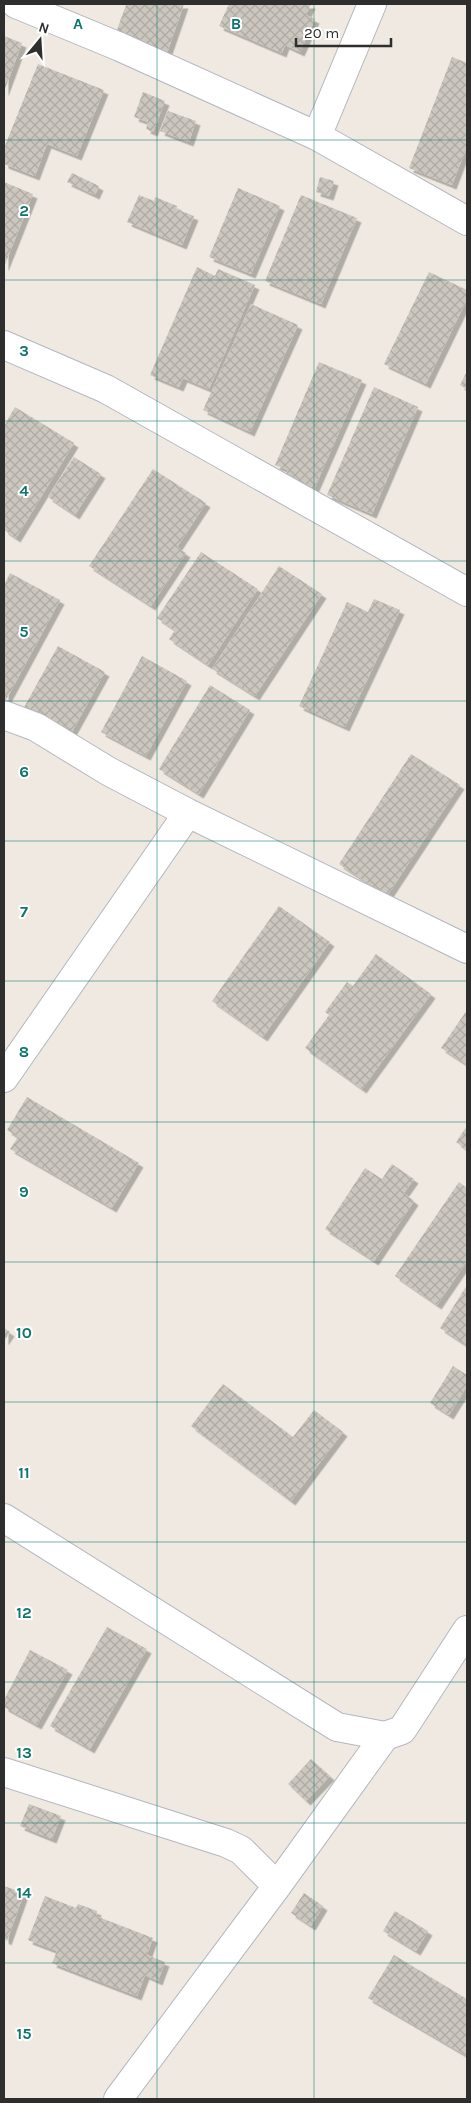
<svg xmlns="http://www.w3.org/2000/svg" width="471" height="2103" viewBox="0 0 471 2103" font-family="Karla,sans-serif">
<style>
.building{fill:url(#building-cross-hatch);filter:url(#shadow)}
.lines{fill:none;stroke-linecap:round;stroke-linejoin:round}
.minor-casing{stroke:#b4b7c1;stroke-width:30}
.minor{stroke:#fff;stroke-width:28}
.grid{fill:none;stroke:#0f766e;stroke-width:1;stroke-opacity:0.55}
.grid-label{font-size:16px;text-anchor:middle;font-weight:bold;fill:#0f766e;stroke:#fff;stroke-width:4;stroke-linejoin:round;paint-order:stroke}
</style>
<defs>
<pattern id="building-cross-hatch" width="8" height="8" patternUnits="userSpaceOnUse" patternTransform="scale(1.25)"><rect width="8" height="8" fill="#cbc7bf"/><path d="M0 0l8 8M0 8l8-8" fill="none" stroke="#afaba4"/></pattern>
<filter id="shadow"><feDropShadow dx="4.5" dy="4.5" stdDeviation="0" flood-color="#0004"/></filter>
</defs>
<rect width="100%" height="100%" fill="#efe9e1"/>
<!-- building -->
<path class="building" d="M122,4h62l-18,52 -52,-18 12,-33z
M229,4h82l-5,11 9,4 -15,33 -15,-7 -3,8 -63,-27z
M4,36l18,7 -18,49z
M452,57l15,6v83l-15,39 -43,-17z
M38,64l66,26 -27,66 -30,-12 -12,32 -31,-12v-16z
M143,92l22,9 -12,31 -7,-3 2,-7 -14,-5z
M168,111l28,10 -7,21 -29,-11z
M72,173l27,13 -4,9 -28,-13z
M320,177l14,4 -5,15 -13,-4z
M4,182l29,12 -29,73z
M238,188l42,18 -29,68 -42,-17z
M139,195l15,6 1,-4 22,9 -1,3 18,7 -12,29 -55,-23z
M301,195l56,23 -36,86 -56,-23z
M197,267l18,9 3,-7 37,16 -46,104 -26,-11 -4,9 -29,-12z
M429,272l38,18v9l-41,85 -42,-20z
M251,304l47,21 -48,107 -47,-22z
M319,362l43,18 -48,109 -29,-12 3,-7 -13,-5z
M467,371v18l-7,-4z
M374,387l44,20 -46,107 -45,-19z
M15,407l59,36 -58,95 -12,-8v-104z
M74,457l27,17 -26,41 -27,-18z
M153,469l53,34 -29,44 9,6 -35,53 -62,-40z
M201,552l57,37 -50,76 -39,-26 6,-9 -18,-12z
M279,566l43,28 -67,102 -43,-27z
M10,573l50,27 -54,100 -2,-1v-114z
M374,599l26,11 -55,117 -46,-21 48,-104 21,10z
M58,646l47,26 -36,65 -47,-26z
M142,656l45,25 -41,75 -45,-24z
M210,685l40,25 -51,84 -40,-25z
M411,754l49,31 -73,111 -48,-32z
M279,906l51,36 -67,95 -51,-36z
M376,954l55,40 -69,95 -57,-41 24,-33 -4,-3 22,-30 6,4z
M467,1010v55l-26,-17z
M27,1097l112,66 -27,45 -102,-59 8,-12 -11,-7z
M467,1126v24l-11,-8z
M392,1164l22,15 -10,14 10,8 -40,60 -49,-32 40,-61 17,11z
M459,1182l8,6v73l-30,44 -42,-29z
M467,1285v57l-1,3 -26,-17z
M4,1328l6,4 -6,9z
M453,1366l14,9v11l-18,29 -19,-12z
M223,1384l70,53 21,-27 29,22 -52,69 -100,-75z
M107,1627l40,22 -57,100 -40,-23z
M30,1650l38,20 -31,55 -33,-18v-7z
M311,1759l19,17 -24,25 -18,-17z
M29,1804l32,12 -9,23 -32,-13z
M4,1886l20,7 -17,48 -3,-2z
M304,1893l19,13 -12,20 -20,-13z
M45,1896l31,12 2,-4 19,7 -1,5 57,22 -6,17 18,7 -7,19 -13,-6 -8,21 -85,-33 5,-12 -29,-11z
M395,1911l33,20 -12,20 -33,-20z
M394,1955l73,44v57l-99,-58z"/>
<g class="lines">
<!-- minor casing -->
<g class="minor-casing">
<path id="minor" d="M16,4l104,43 197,89 150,85
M317,136l55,-132
M4,345l102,44 361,203
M4,715l32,12 72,44 80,42 279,136
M4,1078l184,-265
M4,1518l333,209 48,9 17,-6 65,-100
M4,1772l222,71 15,7 36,36
M118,2099l159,-213 108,-150"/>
</g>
<!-- minor -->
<use href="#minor" class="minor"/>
</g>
<!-- grid -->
<path class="grid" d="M157,4v2095M314,4v2095M4,140h463M4,280h463M4,421h463M4,561h463M4,701h463M4,841h463M4,981h463M4,1122h463M4,1262h463M4,1402h463M4,1542h463M4,1682h463M4,1823h463M4,1963h463"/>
<g class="grid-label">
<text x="78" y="29">A</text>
<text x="236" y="29">B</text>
<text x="24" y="216">2</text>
<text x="24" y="356">3</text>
<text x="24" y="496">4</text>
<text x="24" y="637">5</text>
<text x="24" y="777">6</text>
<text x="24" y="917">7</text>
<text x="24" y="1057">8</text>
<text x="24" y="1197">9</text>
<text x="24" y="1338">10</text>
<text x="24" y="1478">11</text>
<text x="24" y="1618">12</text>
<text x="24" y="1758">13</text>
<text x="24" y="1898">14</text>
<text x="24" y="2039">15</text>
</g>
<!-- border -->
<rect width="471" height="2103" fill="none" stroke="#2e2e2e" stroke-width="10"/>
<!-- north arrow -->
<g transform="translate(40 40) rotate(18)" stroke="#ffffff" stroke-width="4" paint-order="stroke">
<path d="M0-4L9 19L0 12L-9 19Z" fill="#2e2e2e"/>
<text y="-8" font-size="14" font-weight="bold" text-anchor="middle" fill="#2e2e2e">N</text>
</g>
<!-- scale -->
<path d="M296 38v8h95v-8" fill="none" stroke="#2e2e2e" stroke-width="2.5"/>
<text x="304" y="38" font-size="15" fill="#2e2e2e" stroke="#ffffff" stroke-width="4" paint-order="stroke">20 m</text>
</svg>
